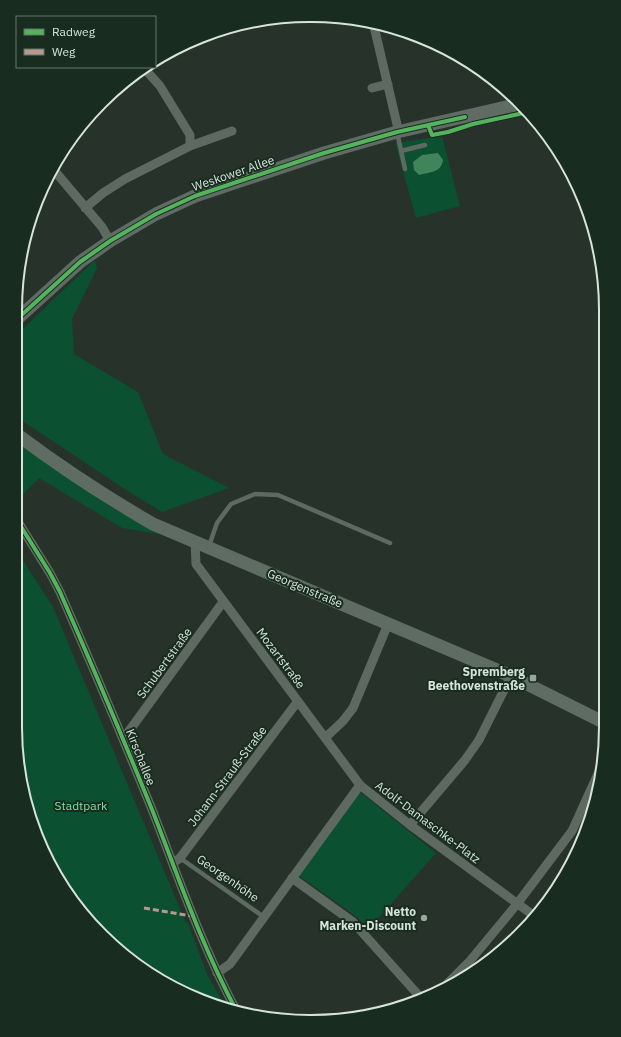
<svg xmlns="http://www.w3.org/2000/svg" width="621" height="1037" viewBox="0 0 621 1037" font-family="'IBM Plex Sans',sans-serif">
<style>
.green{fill:#0b5030}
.water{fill:#3f845b}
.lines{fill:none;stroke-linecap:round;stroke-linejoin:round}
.lane{stroke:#5e6962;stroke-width:4.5}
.street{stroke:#5e6962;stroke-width:9}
.secondary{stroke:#5e6c63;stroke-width:13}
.quiet{stroke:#b69a8f;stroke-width:3;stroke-dasharray:6 3;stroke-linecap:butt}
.cycleway-casing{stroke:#182d20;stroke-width:6}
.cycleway{stroke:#56b35d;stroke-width:4}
.poi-dot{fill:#99a69d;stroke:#182d20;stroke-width:1.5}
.labels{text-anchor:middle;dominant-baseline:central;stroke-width:4;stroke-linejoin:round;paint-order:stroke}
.street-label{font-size:12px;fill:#d7e4db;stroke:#182d20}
.poi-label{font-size:12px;font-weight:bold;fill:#d7e4db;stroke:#182d20;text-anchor:end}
.park-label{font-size:12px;fill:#7ae2a4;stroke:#182d20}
.rim{fill:none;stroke:#d7e4db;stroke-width:2}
</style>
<rect width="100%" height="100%" fill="#27322b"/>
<!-- green -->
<path class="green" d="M442,136l18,70 -44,12 -21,-75z
M95,260l2,8 -25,51 2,35 64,38 25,62 66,34 -67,24 -39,-24 -108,-72 1,-81z
M15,439l102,72 48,24 -43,-7 -83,-50 -24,25z
M15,548l38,59 133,316h2l19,51 19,34 -10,-2 -85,-45 -55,-55 -45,-85 -16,-95z
M360,792l76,61 -67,76 -12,-12 -59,-42z"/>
<!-- water -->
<path class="water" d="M438,153l5,7c-2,13 -13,12 -24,15l-5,-5 -1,-8 9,-7z"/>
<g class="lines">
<!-- lane -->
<path class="lane" d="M397,132l8,37
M401,151l24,-6
M209,546l8,-23 14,-19 24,-10 23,1 112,48
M180,858l84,59"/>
<!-- street -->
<path class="street" d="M373,22l26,111
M372,88l16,-4
M190,146l42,-15
M53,169l49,58 8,14
M85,208l18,-15 22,-14 65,-33v-11l-30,-49 -17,-19
M15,517l35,56 10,19c32,73 63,146 93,220 26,67 49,134 83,198
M195,542l1,22 164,221 50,40 123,90
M124,738l99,-136
M325,738l18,-17 10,-13 35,-84
M410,825l55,-65 14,-20 32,-64
M173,863l7,-5 118,-157
M292,878l61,44 68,76
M217,973l13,-9 130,-179
M448,983l21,-21 48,-58 55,-73 29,-64"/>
<!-- secondary -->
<path class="secondary" d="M16,320l64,-58 30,-21 46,-27 39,-18 129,-43 73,-21 123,-28
M15,433c44,33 91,64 138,91l358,152 94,47"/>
<!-- quiet -->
<path class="quiet" d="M144,908l48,8"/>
<!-- cycleway casing -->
<g class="cycleway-casing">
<path id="cycleway" d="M428,125l4,10 16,-3 25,-8 55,-12
M16,320l64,-58 30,-21 46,-27 39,-18 129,-43 73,-21 68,-15
M15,517l35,56 10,19c32,73 63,146 93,220 26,67 49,134 83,198"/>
</g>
<!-- cycleway -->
<use href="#cycleway" class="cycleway"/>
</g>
<!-- markers -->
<g class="poi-dot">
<rect x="529" y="674" width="8" height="8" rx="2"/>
<circle cx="424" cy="918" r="4"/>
</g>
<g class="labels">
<!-- street labels -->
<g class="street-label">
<text transform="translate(233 173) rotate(-19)">Weskower Allee</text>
<text transform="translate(305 588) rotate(23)">Georgenstraße</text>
<text transform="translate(281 658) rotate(53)">Mozartstraße</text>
<text transform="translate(164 663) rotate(-54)">Schubertstraße</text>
<text transform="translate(141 757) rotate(68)">Kirschallee</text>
<text transform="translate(227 776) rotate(-53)">Johann-Strauß-Straße</text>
<text transform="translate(428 822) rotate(37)">Adolf-Damaschke-Platz</text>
<text transform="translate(228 878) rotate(35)">Georgenhöhe</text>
</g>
<!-- poi labels -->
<g class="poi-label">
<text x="525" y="671">Spremberg<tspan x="525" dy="14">Beethovenstraße</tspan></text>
<text x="416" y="911">Netto<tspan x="416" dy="14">Marken-Discount</tspan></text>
</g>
<!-- park labels -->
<g class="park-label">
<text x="81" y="805">Stadtpark</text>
</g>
</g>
<!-- crop -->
<path d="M0 0H621V1037H0ZM310 22H311A288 288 0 0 1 599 310V727A288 288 0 0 1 311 1015H310A288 288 0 0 1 22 727V310A288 288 0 0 1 310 22Z" fill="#182d20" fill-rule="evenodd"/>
<path class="rim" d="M310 22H311A288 288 0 0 1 599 310V727A288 288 0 0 1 311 1015H310A288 288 0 0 1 22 727V310A288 288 0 0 1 310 22Z"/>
<!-- legend -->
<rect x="16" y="16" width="140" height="52" fill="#182d20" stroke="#64766b"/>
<rect x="24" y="29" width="20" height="6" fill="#56b35d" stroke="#64766b"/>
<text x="52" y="36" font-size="12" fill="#d7e4db">Radweg</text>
<rect x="24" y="49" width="20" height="6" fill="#b69a8f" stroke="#64766b"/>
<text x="52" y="56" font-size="12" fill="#d7e4db">Weg</text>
</svg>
